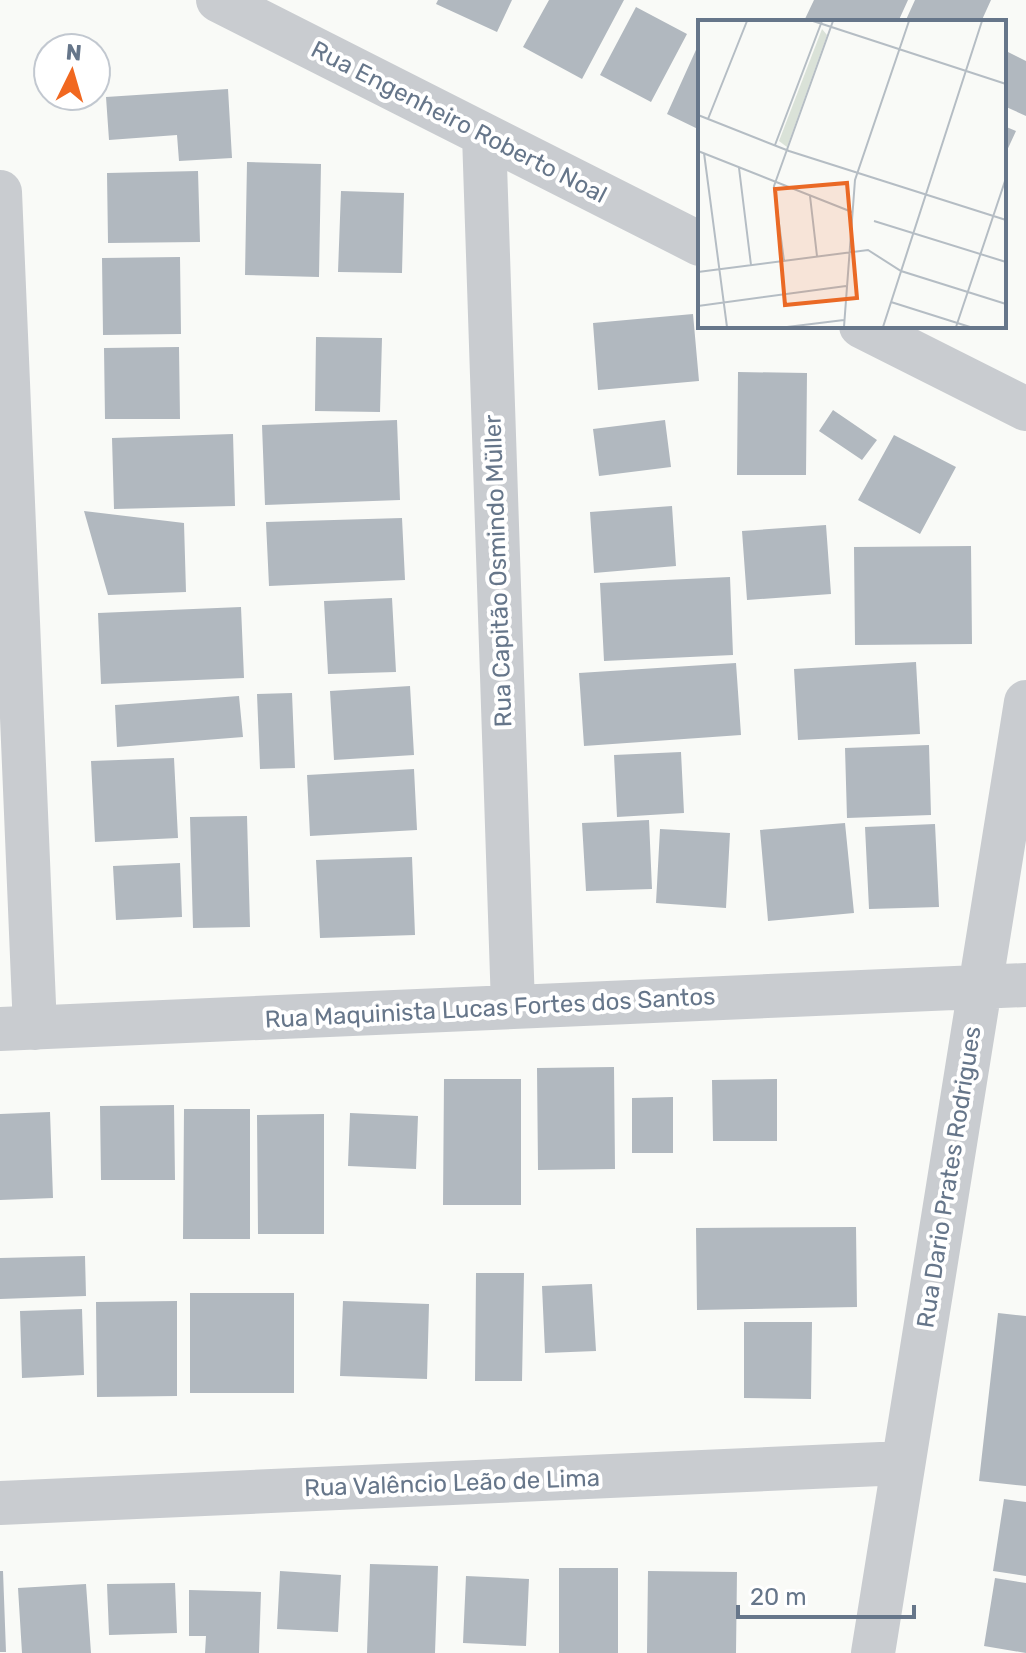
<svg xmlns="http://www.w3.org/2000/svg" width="1026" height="1653" viewBox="0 0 1026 1653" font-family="Rubik,sans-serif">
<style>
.building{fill:#b1b8bf}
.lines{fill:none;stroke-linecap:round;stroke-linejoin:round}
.minor{stroke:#c9ccd0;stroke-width:44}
.labels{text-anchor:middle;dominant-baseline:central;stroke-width:8;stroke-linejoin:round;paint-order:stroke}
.street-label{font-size:24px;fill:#66768a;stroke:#fff}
.inset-road{fill:none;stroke:#b5bdc4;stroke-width:2}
.view{fill:#ea6925;fill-opacity:0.15;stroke:#ea6925;stroke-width:4}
.inset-edge{fill:none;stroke:#66768a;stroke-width:4}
</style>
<rect width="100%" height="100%" fill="#f9faf7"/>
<!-- building -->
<path class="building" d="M438,0h74l-15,32 -61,-28z
M549,0h75l-42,79 -59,-32z
M814,0h94l-10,22h-92l-2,-1z
M915,0h76l-10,22h-76z
M636,7l51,27 -36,68 -51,-27z
M700,41v89l-33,-16z
M1004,50l22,11v55l-22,-10z
M228,89l4,69 -53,3 -2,-26 -68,5 -3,-43z
M1004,126l12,5 -12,26z
M247,162l74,2 -2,113 -74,-2z
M198,171l2,71 -92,1 -1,-70z
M341,191l63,2 -2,80 -64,-1z
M180,257l1,77 -78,1 -1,-77z
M693,314l6,67 -101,9 -5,-67z
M316,337l66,1 -2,74 -65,-1z
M179,347l1,72h-75l-1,-71z
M738,372l69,1 -1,102h-69z
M833,410l44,30 -15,20 -43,-29z
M397,420l3,80 -135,5 -3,-80z
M665,420l6,47 -72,9 -6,-47z
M233,434l2,72 -121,3 -2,-71z
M894,435l62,32 -36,67 -62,-34z
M672,506l4,60 -82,7 -4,-61z
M84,511l100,12 2,69 -78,3z
M402,518l3,62 -136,6 -3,-64z
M826,525l5,69 -84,6 -5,-69z
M971,546l1,98 -117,1 -1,-98z
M730,577l3,78 -129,6 -4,-78z
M392,598l4,74 -68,2 -4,-73z
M241,607l3,71 -143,6 -3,-71z
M916,662l4,72 -122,6 -4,-71z
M736,663l5,72 -157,11 -5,-73z
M410,686l4,69 -80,5 -4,-69z
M292,693l3,75 -35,1 -3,-75z
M239,696l4,41 -126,10 -2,-42z
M929,745l2,70 -84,3 -2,-70z
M681,752l3,61 -67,4 -3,-62z
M174,758l4,80 -83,4 -4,-81z
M414,769l3,61 -107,6 -3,-61z
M247,816l3,111 -57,1 -3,-111z
M649,820l3,69 -66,2 -4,-68z
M845,823l9,90 -86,8 -8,-91z
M935,824l4,83 -70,2 -4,-82z
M660,829l70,4 -4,75 -70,-5z
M412,857l3,78 -95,3 -4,-78z
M180,863l2,54 -66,3 -3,-54z
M614,1067l1,102 -77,1 -1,-102z
M444,1079h77v126h-78z
M777,1079v62h-64l-1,-61z
M673,1097v56h-41v-55z
M174,1105l1,75h-74l-1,-74z
M184,1109h66v130h-67z
M50,1112l3,86 -53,2v-86z
M350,1113l68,3 -2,53 -68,-3z
M324,1114v120h-66l-1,-119z
M856,1227l1,80 -160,3 -1,-82z
M85,1256l1,40 -86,3v-41z
M476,1273h48l-2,108h-47z
M592,1284l4,67 -51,2 -3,-67z
M190,1293h104v100h-104z
M177,1301v95l-80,1 -1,-95z
M343,1301l86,3 -2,75 -87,-3z
M82,1309l2,66 -62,3 -2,-67z
M998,1313l28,3v170l-47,-5z
M744,1322h68l-1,77 -67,-1z
M1004,1499l22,3v74l-33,-5z
M370,1564l68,2 -3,87h-68z
M559,1568h59v85h-59z
M0,1571h3l3,81h-6z
M280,1571l61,4 -3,57 -61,-3z
M648,1571l89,1 -1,81h-89z
M466,1576l63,3 -3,67 -63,-3z
M995,1578l31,5v70l-42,-7z
M175,1583l2,50 -68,2 -2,-51z
M86,1584l5,69h-69l-4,-65z
M189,1590l72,2 -2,61h-54l1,-17h-17z"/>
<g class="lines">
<!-- minor -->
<path class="minor" d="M218,0l482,244
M484,135l29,871
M0,192l35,836
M861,326l165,83
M0,1029l1026,-44
M0,1503l903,-40
M873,1653l153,-951"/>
</g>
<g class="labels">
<!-- street labels -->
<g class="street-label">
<text transform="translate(459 122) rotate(27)">Rua Engenheiro Roberto Noal</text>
<text transform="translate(498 571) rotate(-92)">Rua Capitão Osmindo Müller</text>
<text transform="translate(490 1008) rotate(-3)">Rua Maquinista Lucas Fortes dos Santos</text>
<text transform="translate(949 1177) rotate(-81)">Rua Dario Prates Rodrigues</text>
<text transform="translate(452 1483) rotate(-2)">Rua Valêncio Leão de Lima</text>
</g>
</g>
<!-- overview -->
<g transform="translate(698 20)">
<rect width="308" height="308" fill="#f9faf7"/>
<path d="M124,9l5,6 -40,112 -8,-6z" fill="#dae2d8"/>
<path class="inset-road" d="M115,1l193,63M0,95l91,36 217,69M10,99l39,-98M77,125l47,-124M0,131l154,61M6,133l23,174M41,148l12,97M112,176l7,60M176,201l132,41M86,241l-10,-75 59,-165M0,252l170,-22 33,21 105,33M193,282l79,25M0,286l148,-20M89,307l57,-7M146,307l11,-147 54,-159M185,307l99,-306M258,307l50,-149"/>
<path class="view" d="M149,163l10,115 -72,7 -10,-116z"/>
<rect width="308" height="308" class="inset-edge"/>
</g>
<!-- north arrow -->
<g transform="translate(72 72) rotate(5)"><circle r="38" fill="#ffffff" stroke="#c2c8d0" stroke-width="2"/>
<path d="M0-6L14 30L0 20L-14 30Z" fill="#f16820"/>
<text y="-12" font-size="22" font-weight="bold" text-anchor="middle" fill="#66768a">N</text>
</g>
<!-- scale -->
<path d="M738 1605v12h176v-12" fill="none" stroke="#66768a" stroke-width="4"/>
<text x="750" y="1605" font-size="24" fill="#66768a" stroke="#ffffff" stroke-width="6" paint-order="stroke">20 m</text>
</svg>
